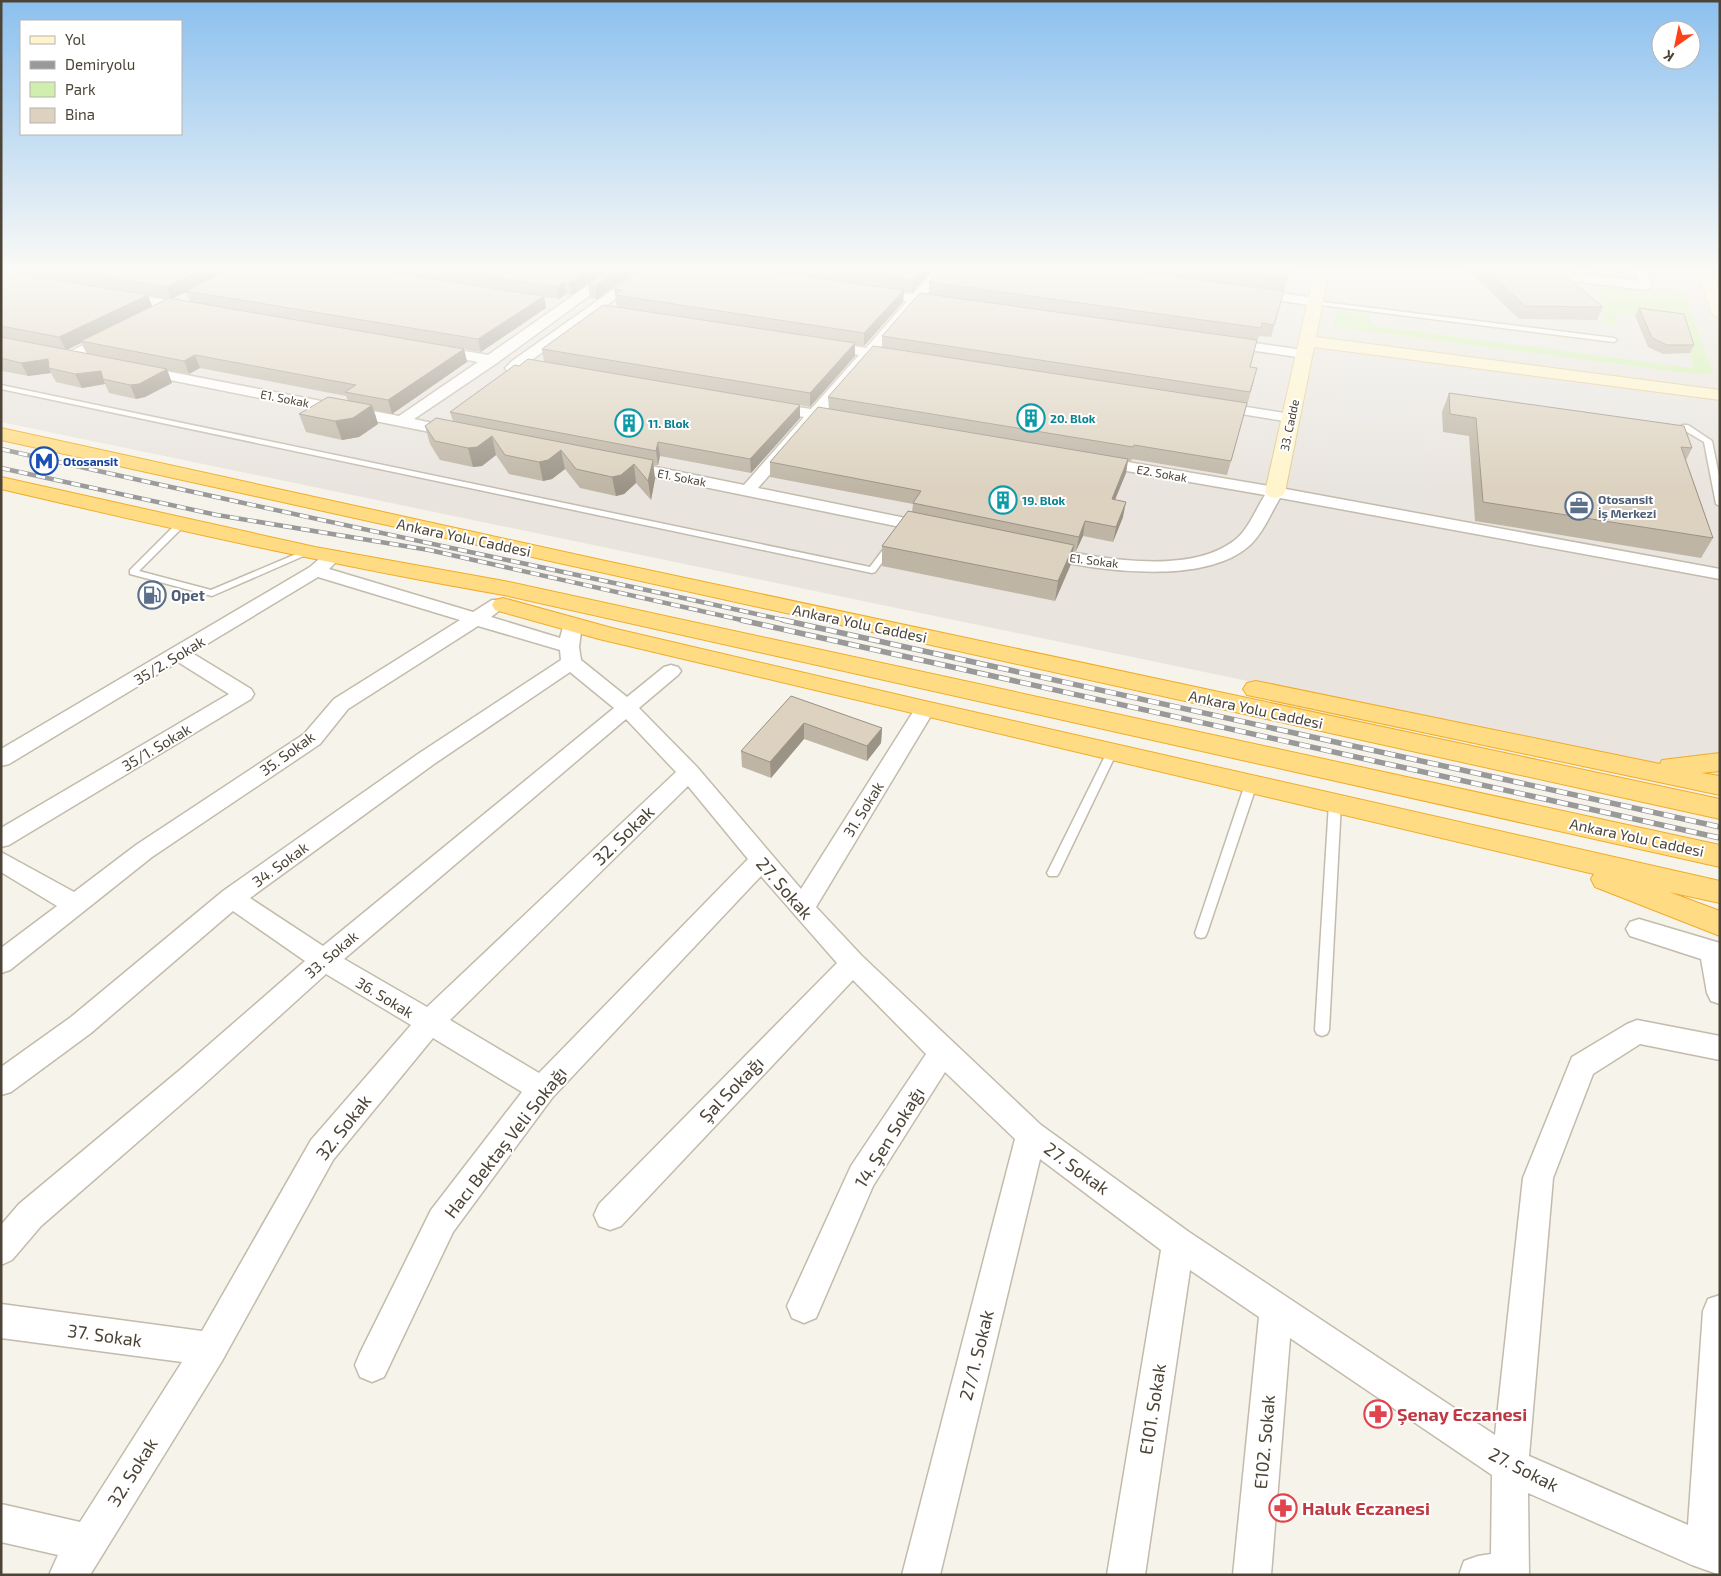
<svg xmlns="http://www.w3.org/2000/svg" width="1721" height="1576" viewBox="0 0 1721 1576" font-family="'Exo 2',sans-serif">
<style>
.industrial{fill:#e9e4de}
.green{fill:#d0efae}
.parking{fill:#e8e5e1}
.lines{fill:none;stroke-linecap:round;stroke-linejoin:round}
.service-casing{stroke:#c3bbab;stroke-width:3}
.minor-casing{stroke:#c3bbab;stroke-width:3}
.secondary-casing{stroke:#dcca94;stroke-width:2}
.trunk-casing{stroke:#f0ac2a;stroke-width:2}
.service{fill:#fff;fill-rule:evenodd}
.minor{fill:#fff;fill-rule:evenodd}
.secondary{fill:#fff4cb;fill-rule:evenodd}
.trunk{fill:#ffdc83;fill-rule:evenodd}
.rail-far1-casing{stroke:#999;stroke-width:4.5}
.rail-casing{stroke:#999;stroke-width:5.5}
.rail-far1{stroke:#fff;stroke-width:3;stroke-dasharray:9;stroke-linecap:butt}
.rail{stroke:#fff;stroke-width:4;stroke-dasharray:11;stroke-linecap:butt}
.wall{fill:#beb5a5;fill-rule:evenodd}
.shaded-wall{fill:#9b9386}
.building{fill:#ddd2c0;stroke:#9b9386}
.labels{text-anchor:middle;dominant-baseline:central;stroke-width:4;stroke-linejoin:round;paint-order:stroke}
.far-street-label{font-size:12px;fill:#4c4436;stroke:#fff}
.far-culture-label{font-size:12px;font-weight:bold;fill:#0d838f;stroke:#fff;text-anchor:start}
.far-transit-label{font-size:12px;font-weight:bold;fill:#164399;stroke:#fff;text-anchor:start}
.far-service-label{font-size:12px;font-weight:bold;fill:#4e5e75;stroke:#fff;text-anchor:start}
.street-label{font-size:15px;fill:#4c4436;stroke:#fff}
.service-label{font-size:15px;font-weight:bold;fill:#4e5e75;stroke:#fff;text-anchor:start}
.near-street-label{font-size:18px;fill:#4c4436;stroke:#fff}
.near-health-label{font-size:18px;font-weight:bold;fill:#be3a42;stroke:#fff;text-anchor:start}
</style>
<rect width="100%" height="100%" fill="#f6f3ea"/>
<!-- industrial -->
<path class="industrial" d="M1,269h1719v510l-1719,-357z"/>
<!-- green -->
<path class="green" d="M1595,285l59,6 6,-3 23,3 30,82 -17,1 -362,-47 2,-17 34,4 2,11 321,43 1,2 -10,-48 -67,-9v14l-15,-5 1,-18z"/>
<!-- parking -->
<path class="parking" d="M1370,308l152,18 2,10 167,24 2,8 -322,-43z
M1340,354l372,49 8,18v21l-304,-42v32l-84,-12z
M1332,426l92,14 1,72 -101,-17z"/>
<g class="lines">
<!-- service casing -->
<g class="service-casing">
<path id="service" d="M1315,301l299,37 3,2 -3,2 -301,-38 -1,-1z
M1,385l869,182 18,-24h6l1,2 -20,27 -3,1 -871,-184z
M1682,425h6l24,16 8,40v25l-4,-2 -12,-62 -22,-13z
M180,522l3,1v4l-44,44 72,19 97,-41h6l1,2 -103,45 -82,-22v-4l47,-47z
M1112,748l5,4 -58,121 -2,3h-8l-2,-3 60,-121z
M1251,780l6,4 -50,149 -2,4 -4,1 -4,-1 -2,-4 50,-149z
M1335,799l6,4 -12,227 -2,4 -5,2 -5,-2 -2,-4 14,-227z"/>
</g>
<!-- minor casing -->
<g class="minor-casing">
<path id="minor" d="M611,269h15l-129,94 -83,56 46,10 3,3 -8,5 -315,-63 -7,-4 7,-4 259,50 79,-54 -47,-9 -2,-3 2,-3 5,-1 52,9z
M642,269h14l-127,93 27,5 2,3 -2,3 -5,1 -31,-5 -8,3 -5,-1 -2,-3 7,-7z
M935,269h13l-23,27 24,3 2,3 -2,3 -29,-3 -42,48 24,4 2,3 -2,3 -30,-3 -47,55 22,4 2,3 -2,3 -5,1 -24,-4 -60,69 172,35 6,1 3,4 -3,4 -6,1 -304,-62 -8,-5 8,-5 118,24 60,-68 -39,-7 -2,-3 2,-3 5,-1 41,6 48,-54 -39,-7 -2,-3 2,-3 5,-1 41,7 41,-47 -39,-6 -2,-3 2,-3 45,5z
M1501,269h40l97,12 -4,-12h12l6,17 -6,4 -139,-17z
M1252,289l63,9 6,4 -6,4 -67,-10 -2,-3 2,-3z
M120,292l70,12 6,4 -6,4 -74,-13 -2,-3 2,-3z
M112,331l7,4 -2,3 -44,21 -5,1 -7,-4z
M1226,339l78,11 7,4 -7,4 -83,-12 -2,-3 2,-3z
M1215,402l76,12 7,4 -7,4 -81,-13 -2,-3 2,-3z
M1098,457l177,30 445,82v10l-440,-81c-9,15 -18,37 -31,48 -47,41 -158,24 -213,10l-3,-4 3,-4 6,-1c55,10 145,30 193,-7 13,-10 21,-31 30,-45l-173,-30 -2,-3 2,-3z
M333,551l6,1 3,4 -13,13 144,43 19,-12h14l2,4 -17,13 69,21 5,-18h14l3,4 -3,23 2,13 46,37 37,-30 7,-2 7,2 3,4 -3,4 -39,33 58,59 104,122 117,-185 7,-2 7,2 3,5 -119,198 46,49 179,169 148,107 306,203 28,-257 49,-121 55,-33 10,-4 83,16v24l-80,-16 -47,30 -40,104 -24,278 159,69 15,-214 5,-12 12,-4v280l-28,-10 -164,-72 1,82h-70l5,-14 14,-5 13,-2 1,-79 -202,-137 -19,237h-38l26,-258 -69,-47 -45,305h-38l54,-325 -121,-91 -100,416h-38l113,-436 -70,-67 -72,114 -57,132 -12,5 -12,-5 -5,-12 64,-140 75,-112 -73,-74 -232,246 -11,4 -11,-4 -5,-11 5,-11 238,-241 -76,-87 -209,222 -99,134 -69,145 -12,5 -12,-5 -5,-12 5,-12 71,-143 91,-118 -89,-54 -100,122 -111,201 -132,214h-41l9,-20 -57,-13v-38l79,18 102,-160 -181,-24v-34l201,27 109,-191 100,-115 -85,-51 -125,113 -160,139 -29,34 -11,5v-40l18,-21 162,-135 124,-108 -72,-50 -142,122 -80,59 -10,3v-28l70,-50 152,-126 195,-137 143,-94 -1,-10 -82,-24 -130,83 -28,35 -168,113 -142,113 -9,3v-25l56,-42 -56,-34v-20l73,40 62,-47 168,-111 30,-35 126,-79 -142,-43 -126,76 59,36 3,5 -3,5 -242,146 -8,2v-19l228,-134 -51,-32 -169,102 -8,2v-17l309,-182 17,-15zM570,672l44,36 -291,238 -73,-48 184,-134zM626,719l50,53 -249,235 -83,-48zM688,786l60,73 -209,214 -89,-53z
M1639,919l81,24v61l-9,-3 -4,-8 -6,-34 -71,-23 -4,-7 4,-7z"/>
</g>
<!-- secondary casing -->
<g class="secondary-casing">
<path id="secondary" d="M1315,269h14l-13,68 404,53v10l-406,-53 -29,145 -3,4 -7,2 -7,-2 -3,-4z
M1696,269h14l10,24v26l-8,-5z"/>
</g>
<!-- trunk casing -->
<g class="trunk-casing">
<path id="trunk" d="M1,428l600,132 1119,239v20l-1719,-379z
M1,477l314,70 189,34 1216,264v22l-1216,-272c-169,-29 -336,-67 -503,-106z
M503,598l109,30 313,73 795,180v22l-51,-11 51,19v25l-125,-49 -4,-8 3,-5 -995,-235 -104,-29 -3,-5 3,-5z
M1256,681l404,83 2,-4 58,-7v18l-19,2 19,3v19l-473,-100 -4,-6 4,-6z"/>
</g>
<!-- service -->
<use href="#service" class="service"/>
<!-- minor -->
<use href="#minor" class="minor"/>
<!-- secondary -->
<use href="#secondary" class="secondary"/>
<!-- trunk -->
<use href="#trunk" class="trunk"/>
<!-- rail-far1 casing -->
<g class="rail-far1-casing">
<path id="rail-far1" d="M1,449c262,60 525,114 787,172
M1,468l216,47 212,35 317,71"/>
</g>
<!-- rail casing -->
<g class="rail-casing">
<path id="rail" d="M741,620l979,218
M783,620l937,207"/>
</g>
<!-- rail-far1 -->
<use href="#rail-far1" class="rail-far1"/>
<!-- rail -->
<use href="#rail" class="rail"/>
</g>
<!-- wall -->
<path class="wall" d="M1,270h606l-35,25 -6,-1 -7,5 -15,-2 2,11 -65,44 -17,-3 3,13 -75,52 -18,-4 4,14 -19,13 -17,3 -36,-8 -7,-18 49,-13 -2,-5 -146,-28 -11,6 -22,-4 5,13 -27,14 -9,2 -27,-6 -4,-9 -23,4 -26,-6 -5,-9 -23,3 -26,-5 -1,-2v-98l147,24 4,11 17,-7zM186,292l4,10 -19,-3zM81,343l6,11 -20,-4z
M609,270h29l-41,29 -7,-1 -2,-13z
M641,270h291l-20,22 -8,-1 -1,11 -39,44 -9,-1v11l-45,51 -10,-2v13l-49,55 -91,-17 -2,9h-5l2,14 -4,21 -15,-17 -12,11 -8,2 -36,-8 -15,-19 -13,10 -9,2 -34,-7 -13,-19 -14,11 -9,1 -33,-7 -10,-16 -5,-18 28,-5 -3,-9 69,-46 25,-4 -2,-13 75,-42 -3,-18z
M940,270h350l-19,67 -12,-1 -2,5 -7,26 4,14 -27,94 -95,-16 -1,2h-3l-2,12 -11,27 8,17 -10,25 -30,-6 -7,15h-3l-2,13 -16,37 -173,-35v-20l30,-34 1,-8 -143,-27v-15l59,-53 -1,-12 54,-50v-11l47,-42v-12z
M1468,270h90l45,37 -6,13 -78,-1z
M1584,270h44l-3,4z
M1639,308l55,37 -4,8 -27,1 -15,-7 -13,-31z
M1449,393l243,55 -6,12 27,78 -12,20 -226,-37 -6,-85 -26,-4 -1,-20z
M791,696l91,32 -1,15 -14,18 -63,-22 -33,39 -29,-11 -1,-16z"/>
<!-- shaded-wall -->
<path class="shaded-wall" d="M202,270h30l-46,21v1l-15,7 -5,-12z
M588,270h19l-35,25 -3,-12z
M619,270h19l-41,29 -2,-13z
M922,270h10l-20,22 1,-12z
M564,282l2,12 -7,5 -2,-12z
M904,290l-1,12 -39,44v-13z
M148,295l5,13 -72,33v2l-15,7 -7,-13z
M544,296l2,12 -65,44 -3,-13z
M855,343v13l-45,51v-14z
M464,349l3,13 -75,52 -4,-14z
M195,355l5,13 -11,6 -5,-13z
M48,359l1,9 2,5 -23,3 -7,-13z
M167,369l5,14 -27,14 -9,2 -6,-14z
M101,371l2,8 2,5 -23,4 -7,-14z
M372,405l6,19 -19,13 -17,3 -7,-19z
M800,405v13l-49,55 -1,-14z
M492,436l4,19 -14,11 -9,1 -5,-19z
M658,442l2,14 -2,9 -2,-14z
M561,450l4,19 -13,10 -9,2 -4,-19z
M1128,459l-2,14 -17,41 3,-15z
M653,460l2,19 -4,21 -3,-19z
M634,464l2,19 -12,11 -8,2 -4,-19z
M1126,502l-3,15 -10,25 3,-15z
M1085,521l-2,15 -7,15 3,-14z
M1074,545l-3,19 -16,37 3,-20z
M804,723v16l-33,39 -1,-16z
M882,728l-1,15 -14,18v-15z"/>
<!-- building -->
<path class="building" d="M64,270h138l-36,17z
M228,270h146l170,26 -66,43 -292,-48z
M448,270h140l-19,13 -5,-1 -7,5z
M609,270h10l-24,16 -7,-1z
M641,270h118l145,20 -40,43 -249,-38 7,-5 -8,-1z
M842,270h80l-9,10z
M940,270h186l158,21 -10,34 -12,-2 -1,5 -332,-46z
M1213,270h76l-2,9z
M1487,270h71l45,37 -78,-1z
M1,271l147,24 -89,42 -58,-11z
M920,293l337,47 -7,27 7,1 -7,24 -368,-56z
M169,298l295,51 -76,51 -43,-8 11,-7 -161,-30 -11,6 -103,-20z
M603,305l252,38 -45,50 -268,-44z
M1639,308l45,6 10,31h-27l-15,-7z
M1,337l166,32 -28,15 -9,1 -27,-6 -2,-8 -26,3 -26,-6 -1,-9 -27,4 -20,-5z
M873,346l374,57 -16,58 -97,-16 -1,2 -305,-50z
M528,359l272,46 -50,54 -92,-17 -2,9 -206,-39 65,-47 4,1z
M1449,393l235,33 8,22 -11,-1 32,91 -230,-36 -7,-84 -26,-4z
M328,397l44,8 -19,13 -18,3 -36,-7z
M818,407l310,52 -16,40 14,3 -10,25 -31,-6 -6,16 -166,-34 8,-12 -151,-29z
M436,418l217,42 -5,21 -14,-17 -13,11 -9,2 -36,-8 -15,-19 -13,10 -9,2 -34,-7 -13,-19 -15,11 -9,1 -33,-7 -10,-15z
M908,511l166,34 -16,36 -176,-35z
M791,696l91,32 -15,18 -63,-23 -34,39 -29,-11z"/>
<!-- sky -->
<linearGradient id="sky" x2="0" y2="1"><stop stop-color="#8bc0ef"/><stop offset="0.55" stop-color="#fbfaf6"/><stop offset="1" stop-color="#fbfaf6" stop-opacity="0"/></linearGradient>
<rect width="1721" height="490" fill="url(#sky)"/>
<!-- icons -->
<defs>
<g id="building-ring" transform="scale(1.4375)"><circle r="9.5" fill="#fff" stroke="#0f9aa8" stroke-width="1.5"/><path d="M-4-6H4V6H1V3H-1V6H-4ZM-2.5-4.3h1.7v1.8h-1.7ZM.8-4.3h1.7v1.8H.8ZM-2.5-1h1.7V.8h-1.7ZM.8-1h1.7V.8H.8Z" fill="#0f9aa8"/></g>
<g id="metro-ring" transform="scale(1.4375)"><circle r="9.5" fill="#fff" stroke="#1a4fb4" stroke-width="1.5"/><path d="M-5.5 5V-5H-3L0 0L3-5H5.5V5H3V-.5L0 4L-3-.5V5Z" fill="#1a4fb4"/></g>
<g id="office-ring" transform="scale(1.4375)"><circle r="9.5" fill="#fff" stroke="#5c6f8a" stroke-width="1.5"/><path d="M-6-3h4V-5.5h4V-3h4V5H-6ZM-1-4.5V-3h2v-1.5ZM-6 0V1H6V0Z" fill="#5c6f8a"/></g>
<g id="fuel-ring" transform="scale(1.4375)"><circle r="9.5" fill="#fff" stroke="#5c6f8a" stroke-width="1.5"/><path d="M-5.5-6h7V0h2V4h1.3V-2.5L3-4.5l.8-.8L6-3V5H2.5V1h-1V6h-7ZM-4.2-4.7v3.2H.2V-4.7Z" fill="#5c6f8a"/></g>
<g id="pharmacy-ring" transform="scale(1.4375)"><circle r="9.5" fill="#fff" stroke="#e0444e" stroke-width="1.5"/><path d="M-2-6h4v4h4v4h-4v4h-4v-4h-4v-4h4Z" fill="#e0444e"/></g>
</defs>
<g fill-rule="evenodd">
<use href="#building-ring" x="1031" y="418"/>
<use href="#building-ring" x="629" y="423"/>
<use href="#metro-ring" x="44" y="461"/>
<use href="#building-ring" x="1003" y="500"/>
<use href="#office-ring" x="1579" y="506"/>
<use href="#fuel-ring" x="152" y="595"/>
<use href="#pharmacy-ring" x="1378" y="1414"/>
<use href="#pharmacy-ring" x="1283" y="1508"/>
</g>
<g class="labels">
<!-- far-street labels -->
<g class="far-street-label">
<text transform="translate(285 398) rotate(11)">E1. Sokak</text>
<text transform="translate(1289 425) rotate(-78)">33. Cadde</text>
<text transform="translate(1162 473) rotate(10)">E2. Sokak</text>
<text transform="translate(682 477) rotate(11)">E1. Sokak</text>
<text transform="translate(1094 560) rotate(7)">E1. Sokak</text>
</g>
<!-- far-culture labels -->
<g class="far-culture-label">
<text x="1050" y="418">20. Blok</text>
<text x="648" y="423">11. Blok</text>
<text x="1022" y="500">19. Blok</text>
</g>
<!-- far-transit labels -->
<g class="far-transit-label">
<text x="63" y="461">Otosansit</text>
</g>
<!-- far-service labels -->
<g class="far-service-label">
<text x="1598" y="499">Otosansit<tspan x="1598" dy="14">İş Merkezi</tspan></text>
</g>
<!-- street labels -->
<g class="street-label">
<text transform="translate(464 537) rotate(12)">Ankara Yolu Caddesi</text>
<text transform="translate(860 623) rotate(12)">Ankara Yolu Caddesi</text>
<text transform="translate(169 660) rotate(-31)">35/2. Sokak</text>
<text transform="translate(1256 709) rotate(12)">Ankara Yolu Caddesi</text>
<text transform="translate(156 747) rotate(-31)">35/1. Sokak</text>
<text transform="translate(287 753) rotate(-36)">35. Sokak</text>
<text transform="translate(863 809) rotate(-58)">31. Sokak</text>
<text transform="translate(1637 837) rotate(12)">Ankara Yolu Caddesi</text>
<text transform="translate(280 864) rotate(-36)">34. Sokak</text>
<text transform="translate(331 954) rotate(-40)">33. Sokak</text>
<text transform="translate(385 997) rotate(31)">36. Sokak</text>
</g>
<!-- service labels -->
<g class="service-label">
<text x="171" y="595">Opet</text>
</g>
<!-- near-street labels -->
<g class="near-street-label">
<text transform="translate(623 835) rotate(-44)">32. Sokak</text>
<text transform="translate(785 888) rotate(49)">27. Sokak</text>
<text transform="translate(731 1089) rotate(-46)">Şal Sokağı</text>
<text transform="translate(343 1127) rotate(-52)">32. Sokak</text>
<text transform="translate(889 1137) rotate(-58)">14. Şen Sokağı</text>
<text transform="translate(505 1142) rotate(-52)">Hacı Bektaş Veli Sokağı</text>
<text transform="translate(1077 1168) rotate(36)">27. Sokak</text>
<text transform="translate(105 1335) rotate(8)">37. Sokak</text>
<text transform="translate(976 1355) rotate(-76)">27/1. Sokak</text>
<text transform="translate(1152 1409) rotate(-81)">E101. Sokak</text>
<text transform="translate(1264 1442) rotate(-85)">E102. Sokak</text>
<text transform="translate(1524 1469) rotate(27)">27. Sokak</text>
<text transform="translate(132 1472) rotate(-58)">32. Sokak</text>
</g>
<!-- near-health labels -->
<g class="near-health-label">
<text x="1397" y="1414">Şenay Eczanesi</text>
<text x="1302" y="1508">Haluk Eczanesi</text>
</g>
</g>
<!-- border -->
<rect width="1721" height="1576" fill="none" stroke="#4c4436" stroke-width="5"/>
<!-- legend -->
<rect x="20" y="20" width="162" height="115" fill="#ffffff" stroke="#b7b4af"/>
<rect x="30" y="36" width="25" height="8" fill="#fff4cb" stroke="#b7b4af"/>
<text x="65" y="45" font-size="15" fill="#4c4436">Yol</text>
<rect x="30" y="61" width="25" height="8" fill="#999999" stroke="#b7b4af"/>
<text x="65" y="70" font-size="15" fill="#4c4436">Demiryolu</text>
<rect x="30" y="82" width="25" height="15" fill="#d0efae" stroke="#b7b4af"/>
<text x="65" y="95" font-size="15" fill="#4c4436">Park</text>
<rect x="30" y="108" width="25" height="15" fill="#ddd2c0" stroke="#b7b4af"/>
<text x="65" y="120" font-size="15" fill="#4c4436">Bina</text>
<!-- north arrow -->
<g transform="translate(1676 45) rotate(213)"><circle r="24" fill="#ffffff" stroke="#b7b4af"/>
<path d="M0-4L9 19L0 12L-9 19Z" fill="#ff4018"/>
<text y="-8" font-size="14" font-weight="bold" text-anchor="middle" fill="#4c4436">K</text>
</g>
</svg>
